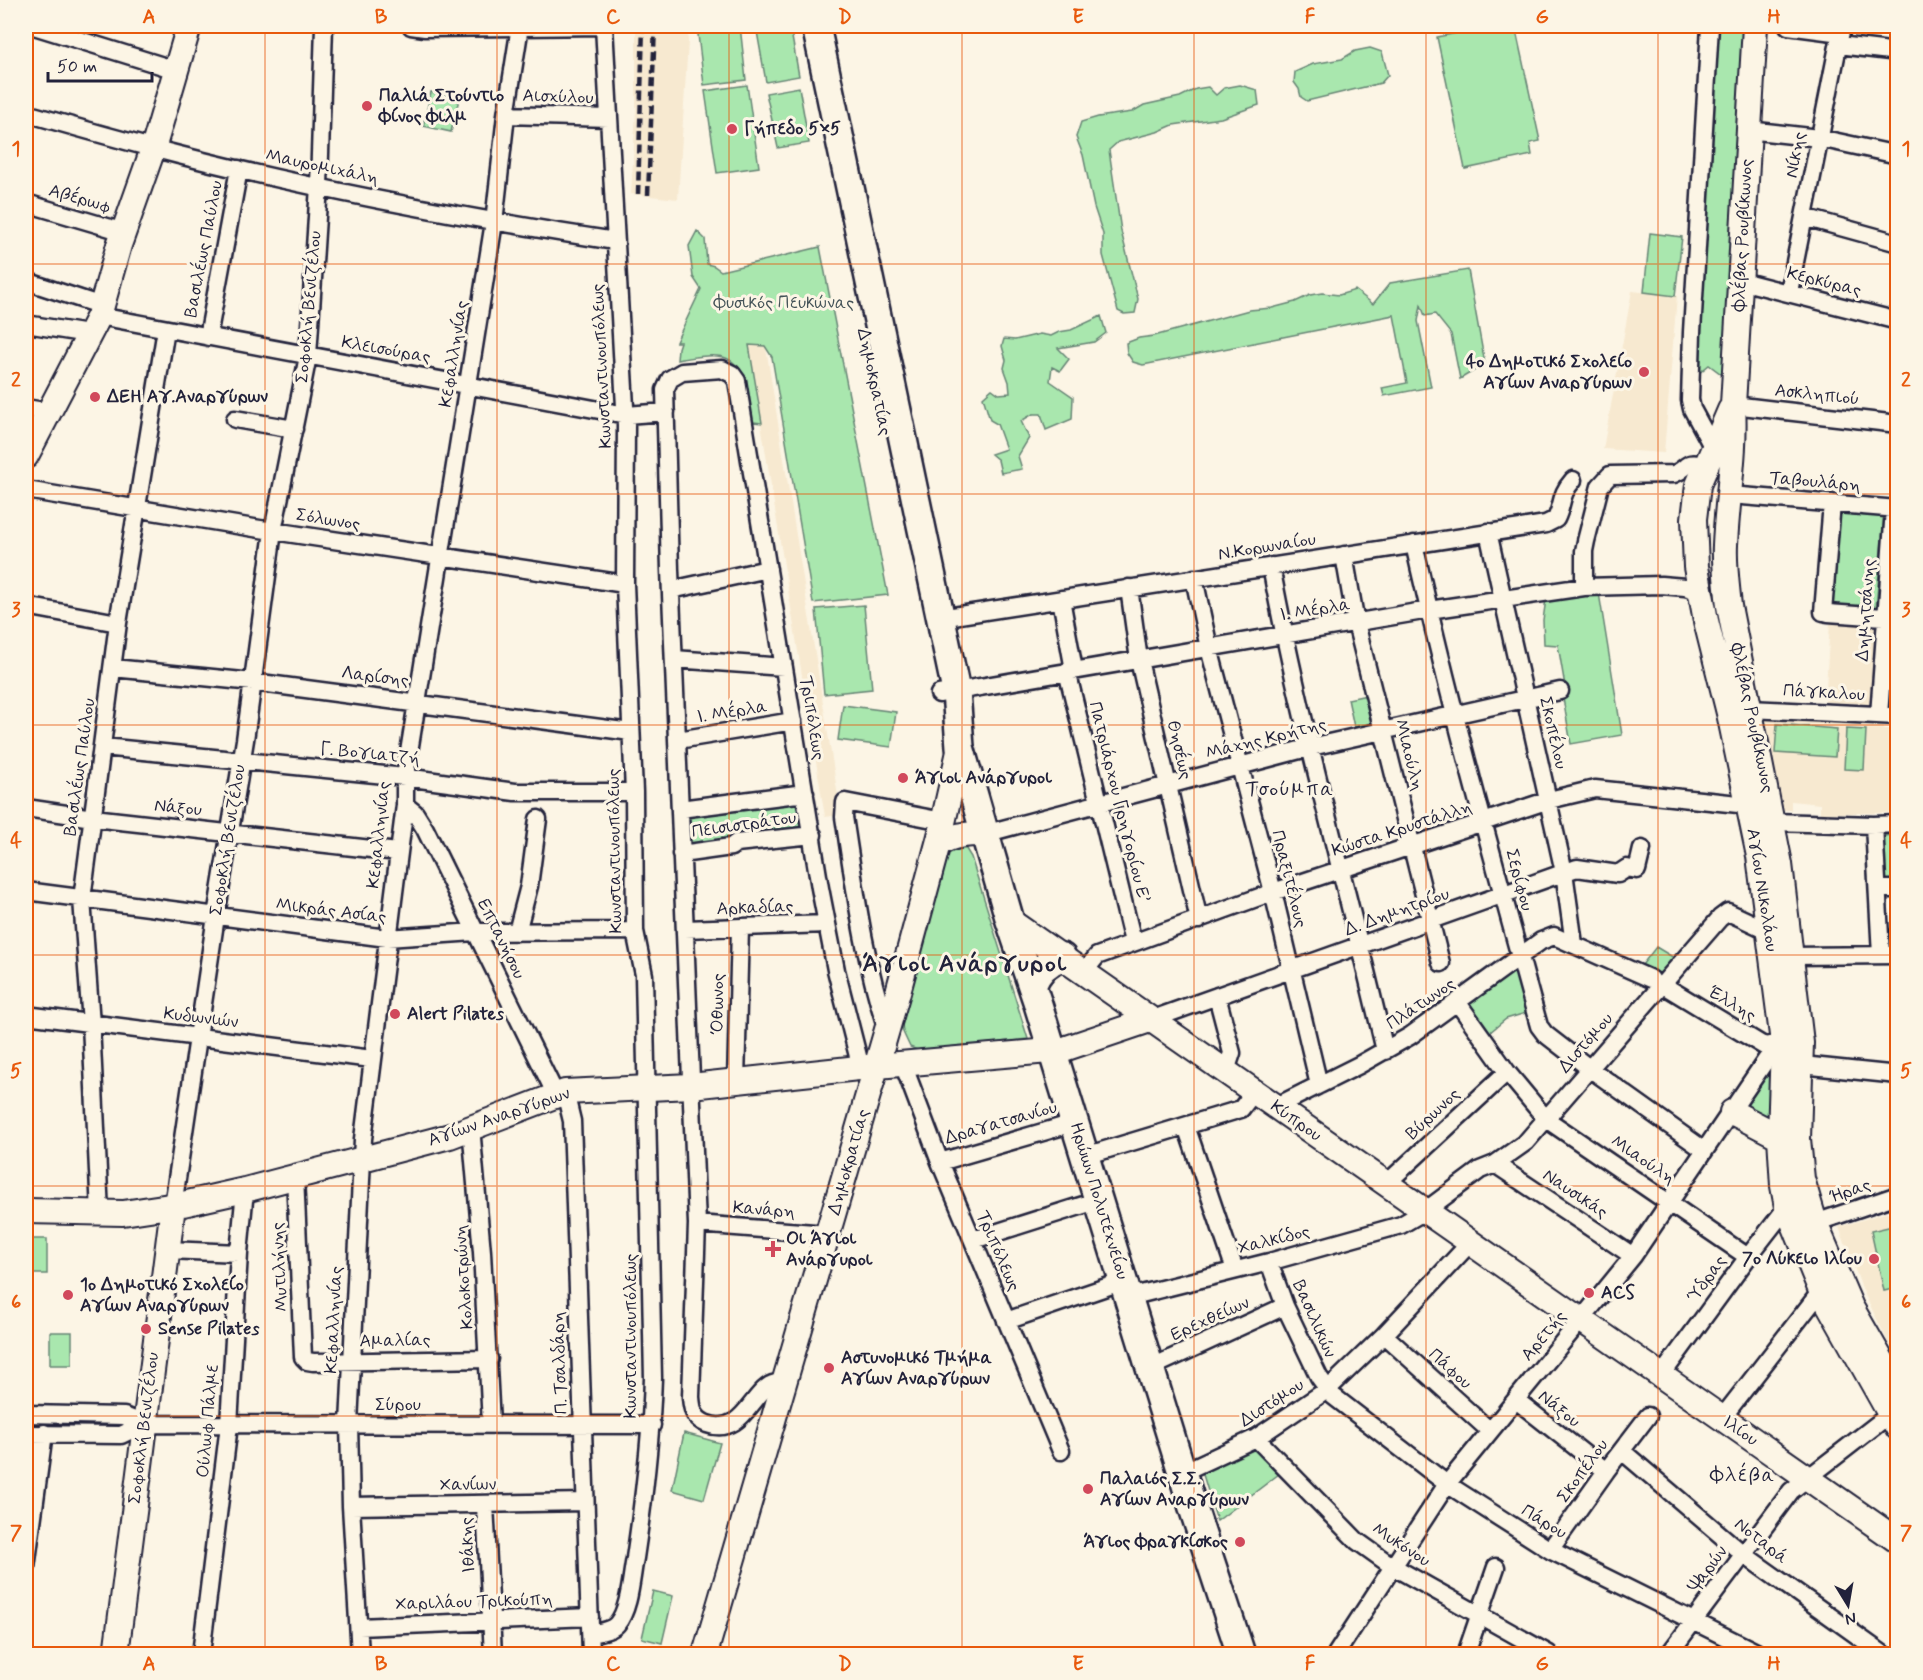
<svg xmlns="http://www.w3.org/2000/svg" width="1923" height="1680" viewBox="0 0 1923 1680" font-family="Mynerve,sans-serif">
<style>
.built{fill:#f7e9d0}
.green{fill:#a9e7ae;stroke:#668474;stroke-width:1.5}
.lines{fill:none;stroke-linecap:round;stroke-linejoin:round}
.street-casing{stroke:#22223b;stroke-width:21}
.secondary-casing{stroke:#22223b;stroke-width:28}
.primary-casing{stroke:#22223b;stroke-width:32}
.street{stroke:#fcf5e5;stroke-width:16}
.secondary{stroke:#fcf5e5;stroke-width:24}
.primary{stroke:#fcf5e5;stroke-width:27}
.rail{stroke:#22223b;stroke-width:4.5;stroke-dasharray:9 4.5;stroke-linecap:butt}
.grid{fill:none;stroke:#e8590c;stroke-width:1.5;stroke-opacity:0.55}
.poi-dot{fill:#d1495b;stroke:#fcf5e5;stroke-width:2}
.labels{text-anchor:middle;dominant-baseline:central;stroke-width:6;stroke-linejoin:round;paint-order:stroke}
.poi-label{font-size:18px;font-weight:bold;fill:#22223b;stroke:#fcf5e5;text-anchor:start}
.street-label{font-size:18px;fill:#22223b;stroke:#fcf5e5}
.park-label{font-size:18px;fill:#445358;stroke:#fcf5e5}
.neighbourhood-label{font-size:20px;letter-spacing:1.5px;fill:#22223b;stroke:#fcf5e5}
.district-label{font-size:24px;font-weight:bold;letter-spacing:1.5px;fill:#22223b;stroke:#fcf5e5}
.neatline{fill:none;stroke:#e8590c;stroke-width:2}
.grid-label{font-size:20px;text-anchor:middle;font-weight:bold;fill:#e8590c}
</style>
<rect width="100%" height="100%" fill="#fcf5e5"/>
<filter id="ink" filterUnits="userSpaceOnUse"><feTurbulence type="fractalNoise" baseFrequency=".0167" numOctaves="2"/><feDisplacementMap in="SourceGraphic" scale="12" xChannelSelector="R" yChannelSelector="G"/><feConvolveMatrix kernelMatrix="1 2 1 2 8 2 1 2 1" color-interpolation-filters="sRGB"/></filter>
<g filter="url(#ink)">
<!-- built -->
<path class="built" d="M636,26h53l-11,173 -47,-5 5,-84z
M1632,291l45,5 -13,157 -61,-4z
M758,298l83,517 -16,2 -84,-516z
M1830,622l46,3 -6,83 -45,-4z
M1761,717l121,8 3,4h11l1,-3v87h-77v-9l-29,-3v9h-10z
M1897,1209v151l-34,-69 -24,-64z"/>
<!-- green -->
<path class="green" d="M697,26h43l6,54 -42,5z
M756,26h34l9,50 -33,6z
M1493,26h22l25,115 -10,2 2,12 -67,14 -28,-132z
M1716,26h29l-17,353 -19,-14 -16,13z
M1370,48l12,4 6,23 -7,8 -74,18 -6,-4 -2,-8 -5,-7 1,-10 18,-8 29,-5 13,-8z
M747,85l12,82 -42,6 -12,-82z
M1240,85l17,5 2,15 -38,13 -48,7 -16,7 -39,10 -9,8 12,81 17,68 -3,14 -11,1 -6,-3 -15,-56v-21l-9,-27 -11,-52 -7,-18 5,-15 17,-5 34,-5 12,-7 36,-8 16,-8 12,-2 8,8 8,-7z
M799,87l10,56 -31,5 -12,-55z
M431,92l28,7 -8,33 -28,-6z
M697,231l8,8 2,25 7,2 7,5 99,-24 68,348 -75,8 -41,-246 -7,-11 -16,-1 13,78 -9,-1c-6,-13 -7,-27 -10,-41 -7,-35 -40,-25 -66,-21l1,-12 2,-6h-4l25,-53 -8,-12 -4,-31z
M1650,233l32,4 -7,59 -31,-4z
M1468,270l17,94 -25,15 -9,-45 -16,-20 -10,2 -4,-11 -3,16 13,66 -47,9 -2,-8 25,-5 -13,-68 -251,50 -10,-3 -6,-9 -1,-10 13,-5 15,-2 95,-26 23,-2 23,-6 15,-7 12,-2 17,2 16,-5 18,14 17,-21z
M1101,316l5,17 -12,9 -36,6 11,11 -9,12 -8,-4 -2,14 23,16 -1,22 -26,11 -5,-16h-8l-12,7 8,17 -11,18 4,13 -21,4 -3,-13 -7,-6 15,-5 -9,-25 -7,-4 -7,-23 9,-8 7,5 11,-1 -1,-11 -5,-14 2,-8 -4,-14 2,-7 11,1 25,-6 11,2 8,-4 12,-2z
M1838,511l46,4 -8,93 -46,-4z
M1599,593l23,142 -51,9 -10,-57 4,-1 -7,-41 -14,-1 -1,-24 3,-21z
M864,605l8,84 -48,5 -8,-85z
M1367,695l6,28 -19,4 -6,-28z
M843,705l53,7 -5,35 -53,-7z
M1777,724l60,5 -2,28 -60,-4z
M1846,729l20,1 -2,40 -20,-1z
M796,798l6,34 -113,17 -2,-35z
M1897,835v47h-13l-2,-46z
M957,847l9,2 5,8 57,182 -108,12 -10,-4 -7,-15 -1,-7 44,-172z
M1656,947l20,12 -14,17 -20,-11z
M1517,969l12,43 -23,7 -17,14 -21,-29z
M1773,1066l-3,56 -27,-14z
M1897,1225v63l-13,3 -13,-60z
M26,1239h21v35h-21z
M50,1332h22v33h-22z
M684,1433l36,10 -16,56 -32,-9z
M1253,1444l26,30 -62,47 -16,-53z
M653,1591l20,5 -11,47 -20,-5z"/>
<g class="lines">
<!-- street casing -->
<g class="street-casing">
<path id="street" d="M34,26l142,44
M411,26l14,2 179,-2
M1710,26l-18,306 -2,68 2,9 21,39
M1788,26l53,7
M1839,45l59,7
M26,113c42,12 84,24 126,35 152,40 308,69 463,93
M506,115l103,3
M1748,130l71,8 79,17
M26,203l98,29
M1804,217l94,26
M26,281l76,25
M1741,281l157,40
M1789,292l53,-266
M99,316l527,99 40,-3
M26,324l62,10
M208,337l31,-168
M1733,405l165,19
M26,408l23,4
M235,419l59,10
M26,490l234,39 365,55
M1730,495l168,14
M1488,532l76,340 10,72
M1414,544c36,162 81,322 125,482l6,8 44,34 115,82
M1344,555l12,68 85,340
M1271,566c30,163 77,323 114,485
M1194,578l15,70 64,244 46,193
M1584,587v-36l2,-10 14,-55 10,-11 64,-1c16,-6 8,-14 32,-9
M1129,588l10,72 60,260
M671,590l97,-21
M1061,599l13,71
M26,606l92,17
M1823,612l9,-109
M1828,613l70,5
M940,618l606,-94 10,-5c8,-16 3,-23 17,-39
M674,659l110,8
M113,668l140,14 378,50
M1067,671l66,271
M939,694l490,-84 155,-23 77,-2 24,2 14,4
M1749,709l149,7
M1879,715l15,-206
M678,740l115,-19
M103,747l302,30 110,15h119
M405,805l10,8 10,16 131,266
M26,808l67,10 305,34
M680,809l125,-16
M1773,822l101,3 24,-1
M1874,825l7,130
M984,834l327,-87 249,-56
M681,854l50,-7 5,-4 77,-8
M1878,889h20
M26,891l361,47 88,-6 160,-1
M685,929l142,-5
M517,932l12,-46 9,-67
M1790,956l108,-1
M1084,972l13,-16 176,-64 276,-92 46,-11 153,16
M1663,985l101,61 19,-3
M1217,996l15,57 -3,9 -7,8
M1458,1003l49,69 39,47 202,138
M26,1015l346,44
M1150,1020l427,-152 41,6 9,-6 10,2 5,-21
M887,1029c-23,-68 -32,-141 -43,-212l1,-15 98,19
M903,1064l37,98 121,289
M1802,1065l96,10
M736,1081l4,-153
M565,1092l7,29 19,533
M1275,1107l84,-42 51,-29 131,-95 13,-5 97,43
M1186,1126l49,144
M471,1127l11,125 9,172
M1085,1156l156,-47 13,-17
M940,1162l134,-39
M1495,1164l138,92
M295,1176l8,181 4,4 6,1 176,-3
M1386,1184l121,-112
M173,1206l43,-290 29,-176 28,-209 35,-175 11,-170 5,-160
M100,1213l-9,-189 -9,-125 36,-276 48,-294
M1815,1223l83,-28
M697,1224l131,10
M973,1240l126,-40
M168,1250l71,3
M1269,1262l16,44 34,71 14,19 114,88 103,66 210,104
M1129,1297l140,-35 132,-37 24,-14 55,-41 15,-6 31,-22 194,-224 8,-6 41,19
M1006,1321l118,-40
M1384,1335l106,96
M1150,1368l135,-62
M1661,1376l87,-119 39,-50
M784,1384c-30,-9 -35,55 -77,40 -13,-5 -15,-14 -16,-27l6,-173 -27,-654 -5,-180 5,-11 12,-7 40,-3 10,5 5,7 83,507 16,82 25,98
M1516,1400l90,71
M26,1414l98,2 20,8 508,1
M1722,1418l99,-127
M26,1434l95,1 23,-11
M1256,1438l101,103 35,25 157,88
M1622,1451l121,103 140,100
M1183,1472l73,-34 71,-48 57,-55 86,-92
M485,1505l8,149
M351,1506l234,-4
M1550,1550l56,-79 42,-55
M26,1568l18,-135
M359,1627l231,-10
M591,1634c8,-2 20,-3 26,-10 13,-16 14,-46 18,-66 9,-60 16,-119 18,-180l-9,-403 -9,-44 -1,-139 -9,-208 1,-159 -22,-399
M201,1654l28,-229 10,-172 6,-63
M360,1654l-9,-148 -2,-82 14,-285 42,-334v-28l89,-555 12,-107 14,-89
M1336,1654l111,-170 186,-228 133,-196 17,-17
M1466,1654l30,-87
M1669,1654l122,-163 98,-76"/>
</g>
<!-- secondary casing -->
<g class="secondary-casing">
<path id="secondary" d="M1755,26l-22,379c3,47 -6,93 -8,140 -1,20 2,41 4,61l51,258 21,179 -3,96 4,40 13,44 36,84 47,82
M1730,410l-32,75 -4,34 2,48 10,54 23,92 30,143 24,187 -3,94 3,49 4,21 34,84 77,137
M26,456l73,-140 20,-71 34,-96 36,-123
M938,844c15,-9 28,-10 46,-10
M1010,921l888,620
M1732,1112l48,25
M26,1211l97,2 60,-9 62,-14 205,-54 115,-44 126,-6 186,-20 184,-16 89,-30
M116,1654l57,-448
M705,1654l193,-662 42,-156 20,-89"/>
</g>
<!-- primary casing -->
<g class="primary-casing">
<path id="primary" d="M816,26l140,665 4,56 50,174 27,80 157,510 47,143
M1032,986c5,-14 15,-24 30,-29"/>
</g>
<!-- street -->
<use href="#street" class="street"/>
<!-- secondary -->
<use href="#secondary" class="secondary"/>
<!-- primary -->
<use href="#primary" class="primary"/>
<!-- rail -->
<path class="rail" d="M638,194l5,-168
M648,195l7,-169"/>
</g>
</g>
<!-- grid -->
<path class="grid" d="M265,26v1628M497,26v1628M729,26v1628M962,26v1628M1194,26v1628M1426,26v1628M1658,26v1628M26,264h1872M26,494h1872M26,725h1872M26,955h1872M26,1186h1872M26,1416h1872"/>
<!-- markers -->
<g class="poi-dot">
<circle cx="367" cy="106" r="6"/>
<circle cx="732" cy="129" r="6"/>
<circle cx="1644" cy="372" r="6"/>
<circle cx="95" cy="397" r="6"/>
<circle cx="903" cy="778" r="6"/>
<circle cx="395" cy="1014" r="6"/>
<path d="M770 1240h6v6h6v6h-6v6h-6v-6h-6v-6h6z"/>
<circle cx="1874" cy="1259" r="6"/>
<circle cx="1589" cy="1293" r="6"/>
<circle cx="68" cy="1295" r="6"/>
<circle cx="146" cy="1329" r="6"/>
<circle cx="829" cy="1368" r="6"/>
<circle cx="1088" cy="1489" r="6"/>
<circle cx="1240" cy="1542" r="6"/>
</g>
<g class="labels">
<!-- poi labels -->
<g class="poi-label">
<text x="379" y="96">Παλιά Στούντιο<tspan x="379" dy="21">Φίνος Φιλμ</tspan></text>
<text x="744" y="129">Γήπεδο 5×5</text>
<text x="1632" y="362" text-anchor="end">4ο Δημοτικό Σχολείο<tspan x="1632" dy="21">Αγίων Αναργύρων</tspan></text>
<text x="107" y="397">ΔΕΗ Αγ.Αναργύρων</text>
<text x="915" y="778">Άγιοι Ανάργυροι</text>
<text x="407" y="1014">Alert Pilates</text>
<text x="786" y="1239">Οι Άγιοι<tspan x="786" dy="21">Ανάργυροι</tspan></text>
<text x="1862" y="1259" text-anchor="end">7ο Λύκειο Ιλίου</text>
<text x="80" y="1285">1ο Δημοτικό Σχολείο<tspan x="80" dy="21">Αγίων Αναργύρων</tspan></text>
<text x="1601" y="1293">ACS</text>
<text x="158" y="1329">Sense Pilates</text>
<text x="841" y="1358">Αστυνομικό Τμήμα<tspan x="841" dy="21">Αγίων Αναργύρων</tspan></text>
<text x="1100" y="1479">Παλαιός Σ.Σ.<tspan x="1100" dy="21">Αγίων Αναργύρων</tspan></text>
<text x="1228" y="1542" text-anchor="end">Άγιος Φραγκίσκος</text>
</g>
<!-- street labels -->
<g class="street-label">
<text transform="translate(558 97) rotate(2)">Αισχύλου</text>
<text transform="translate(1796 155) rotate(-79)">Νίκης</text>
<text transform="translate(322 167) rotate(12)">Μαυρομιχάλη</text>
<text transform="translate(80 199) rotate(16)">Αβέρωφ</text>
<text transform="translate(1743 235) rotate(-87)">Φλέβας Ρουβίκωνος</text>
<text transform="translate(204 249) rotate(-79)">Βασιλέως Παύλου</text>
<text transform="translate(1824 282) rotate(14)">Κερκύρας</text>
<text transform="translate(309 307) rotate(-85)">Σοφοκλή Βενιζέλου</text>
<text transform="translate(386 350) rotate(10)">Κλεισούρας</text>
<text transform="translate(454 354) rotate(-81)">Κεφαλληνίας</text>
<text transform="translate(602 366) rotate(-93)">Κωνσταντινουπόλεως</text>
<text transform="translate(874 382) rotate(78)">Δημοκρατίας</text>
<text transform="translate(1817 395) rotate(6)">Ασκληπιού</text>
<text transform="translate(1815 482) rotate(5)">Ταβουλάρη</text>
<text transform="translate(328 520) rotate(9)">Σόλωνος</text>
<text transform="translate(1267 547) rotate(-9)">Ν.Κορωναίου</text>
<text transform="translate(1315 610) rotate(-9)">Ι. Μέρλα</text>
<text transform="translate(1866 610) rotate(-86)">Δημητσάνης</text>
<text transform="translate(375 677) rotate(7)">Λαρίσης</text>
<text transform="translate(1824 693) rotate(3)">Πάγκαλου</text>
<text transform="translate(732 712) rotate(-9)">Ι. Μέρλα</text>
<text transform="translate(812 718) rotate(81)">Τριπόλεως</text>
<text transform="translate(1752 718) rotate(78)">Φλέβας Ρουβίκωνος</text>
<text transform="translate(1553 733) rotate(77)">Σκοπέλου</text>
<text transform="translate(1266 739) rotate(-14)">Μάχης Κρήτης</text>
<text transform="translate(1179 750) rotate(77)">Θησέως</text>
<text transform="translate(370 754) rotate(6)">Γ. Βογιατζή</text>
<text transform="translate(1409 755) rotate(76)">Μιαούλη</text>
<text transform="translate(80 767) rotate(-82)">Βασιλέως Παύλου</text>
<text transform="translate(1119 802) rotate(76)">Πατριάρχου Γρηγορίου Ε’</text>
<text transform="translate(178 808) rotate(6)">Νάξου</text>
<text transform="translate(744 825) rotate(-8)">Πεισιστράτου</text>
<text transform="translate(1402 829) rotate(-18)">Κώστα Κρυστάλλη</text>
<text transform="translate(379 835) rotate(-84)">Κεφαλληνίας</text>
<text transform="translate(228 840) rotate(-81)">Σοφοκλή Βενιζέλου</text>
<text transform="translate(615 851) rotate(-91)">Κωνσταντινουπόλεως</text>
<text transform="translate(1289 879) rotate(76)">Πραξιτέλους</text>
<text transform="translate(1519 880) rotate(75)">Σερίφου</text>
<text transform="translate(1762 890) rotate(81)">Αγίου Νικολάου</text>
<text transform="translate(755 908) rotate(-2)">Αρκαδίας</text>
<text transform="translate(331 911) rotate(7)">Μικράς Ασίας</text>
<text transform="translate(1397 912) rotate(-20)">Δ. Δημητρίου</text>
<text transform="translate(501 939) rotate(64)">Επτανήσου</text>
<text transform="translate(718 1004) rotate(-89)">Όθωνος</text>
<text transform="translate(1421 1004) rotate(-34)">Πλάτωνος</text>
<text transform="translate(1732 1004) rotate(31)">Έλλης</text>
<text transform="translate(201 1018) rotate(7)">Κυδωνιών</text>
<text transform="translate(1586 1043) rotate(-49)">Διστόμου</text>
<text transform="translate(1433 1114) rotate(-43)">Βύρωνος</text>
<text transform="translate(499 1117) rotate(-19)">Αγίων Αναργύρων</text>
<text transform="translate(1296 1121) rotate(35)">Κύπρου</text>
<text transform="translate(1001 1123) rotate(-16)">Δραγατσανίου</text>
<text transform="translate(1643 1160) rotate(34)">Μιαούλη</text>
<text transform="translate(849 1162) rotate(-74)">Δημοκρατίας</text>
<text transform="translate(1850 1191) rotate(-19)">Ήρας</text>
<text transform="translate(1575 1194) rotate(34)">Ναυσικάς</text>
<text transform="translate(1099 1201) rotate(73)">Ηρώων Πολυτεχνείου</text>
<text transform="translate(764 1210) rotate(4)">Κανάρη</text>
<text transform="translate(1274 1240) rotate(-14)">Χαλκίδος</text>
<text transform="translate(998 1251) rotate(67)">Τριπόλεως</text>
<text transform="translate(280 1267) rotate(-93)">Μυτιλήνης</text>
<text transform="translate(464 1277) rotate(-94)">Κολοκοτρώνη</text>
<text transform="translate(1707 1279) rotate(-54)">Ύδρας</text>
<text transform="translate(1210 1319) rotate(-24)">Ερεχθείων</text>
<text transform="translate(1314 1319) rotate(66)">Βασιλικών</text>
<text transform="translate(334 1320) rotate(-87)">Κεφαλληνίας</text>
<text transform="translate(631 1336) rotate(-90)">Κωνσταντινουπόλεως</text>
<text transform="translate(1544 1336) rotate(-50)">Αρετής</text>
<text transform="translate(395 1341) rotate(-1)">Αμαλίας</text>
<text transform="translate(560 1363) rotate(-92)">Π. Τσαλδάρη</text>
<text transform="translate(1450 1369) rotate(42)">Πάφου</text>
<text transform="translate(1272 1403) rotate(-33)">Διστόμου</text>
<text x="398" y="1405">Σύρου</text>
<text transform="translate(1559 1409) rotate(39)">Νάξου</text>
<text transform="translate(208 1421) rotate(-85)">Ούλωφ Πάλμε</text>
<text transform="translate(144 1428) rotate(-83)">Σοφοκλή Βενιζέλου</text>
<text transform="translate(1740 1431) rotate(35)">Ιλίου</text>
<text transform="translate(1583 1471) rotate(-54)">Σκοπέλου</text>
<text transform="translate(468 1485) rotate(-1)">Χανίων</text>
<text transform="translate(1544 1522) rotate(31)">Πάρου</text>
<text transform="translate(1761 1541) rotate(38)">Νοταρά</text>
<text transform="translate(468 1545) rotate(-93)">Ιθάκης</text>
<text transform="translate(1401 1545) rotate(33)">Μυκόνου</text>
<text transform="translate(1708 1569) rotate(-53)">Ψαρών</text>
<text transform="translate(474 1602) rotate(-2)">Χαριλάου Τρικούπη</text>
</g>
<!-- park labels -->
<g class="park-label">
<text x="784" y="303">Φυσικός Πευκώνας</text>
</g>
<!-- neighbourhood labels -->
<g class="neighbourhood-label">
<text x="1290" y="789">Τσούμπα</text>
<text x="1743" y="1475">Φλέβα</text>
</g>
<!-- district labels -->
<g class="district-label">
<text x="965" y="964">Άγιοι Ανάργυροι</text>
</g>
</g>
<!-- margin -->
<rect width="1923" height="1680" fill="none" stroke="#fcf5e5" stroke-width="66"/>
<!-- north arrow -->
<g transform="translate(1848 1605) rotate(169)" stroke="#fcf5e5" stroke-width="4.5" paint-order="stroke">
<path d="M0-4.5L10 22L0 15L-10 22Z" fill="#22223b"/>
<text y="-9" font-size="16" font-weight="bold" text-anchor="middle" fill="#22223b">N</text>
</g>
<!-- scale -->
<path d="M48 72v9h104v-9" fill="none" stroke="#22223b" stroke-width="3"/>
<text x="57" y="72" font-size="18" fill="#22223b" stroke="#fcf5e5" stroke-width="4.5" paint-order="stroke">50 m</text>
<rect x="33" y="33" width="1857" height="1614" class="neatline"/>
<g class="grid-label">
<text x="149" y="23">A</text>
<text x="381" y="23">B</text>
<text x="613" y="23">C</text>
<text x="845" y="23">D</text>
<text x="1078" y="23">E</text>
<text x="1310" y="23">F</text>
<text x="1542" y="23">G</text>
<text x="1774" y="23">H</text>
<text x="16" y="155">1</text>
<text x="1906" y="155">1</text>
<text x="16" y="386">2</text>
<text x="1906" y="386">2</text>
<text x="16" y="616">3</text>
<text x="1906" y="616">3</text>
<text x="16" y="847">4</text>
<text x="1906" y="847">4</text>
<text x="16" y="1077">5</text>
<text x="1906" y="1077">5</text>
<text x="16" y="1308">6</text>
<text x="1906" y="1308">6</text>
<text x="16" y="1539">7</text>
<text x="1906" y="1539">7</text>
<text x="149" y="1670">A</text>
<text x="381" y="1670">B</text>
<text x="613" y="1670">C</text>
<text x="845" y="1670">D</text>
<text x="1078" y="1670">E</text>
<text x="1310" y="1670">F</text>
<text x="1542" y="1670">G</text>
<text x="1774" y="1670">H</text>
</g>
</svg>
